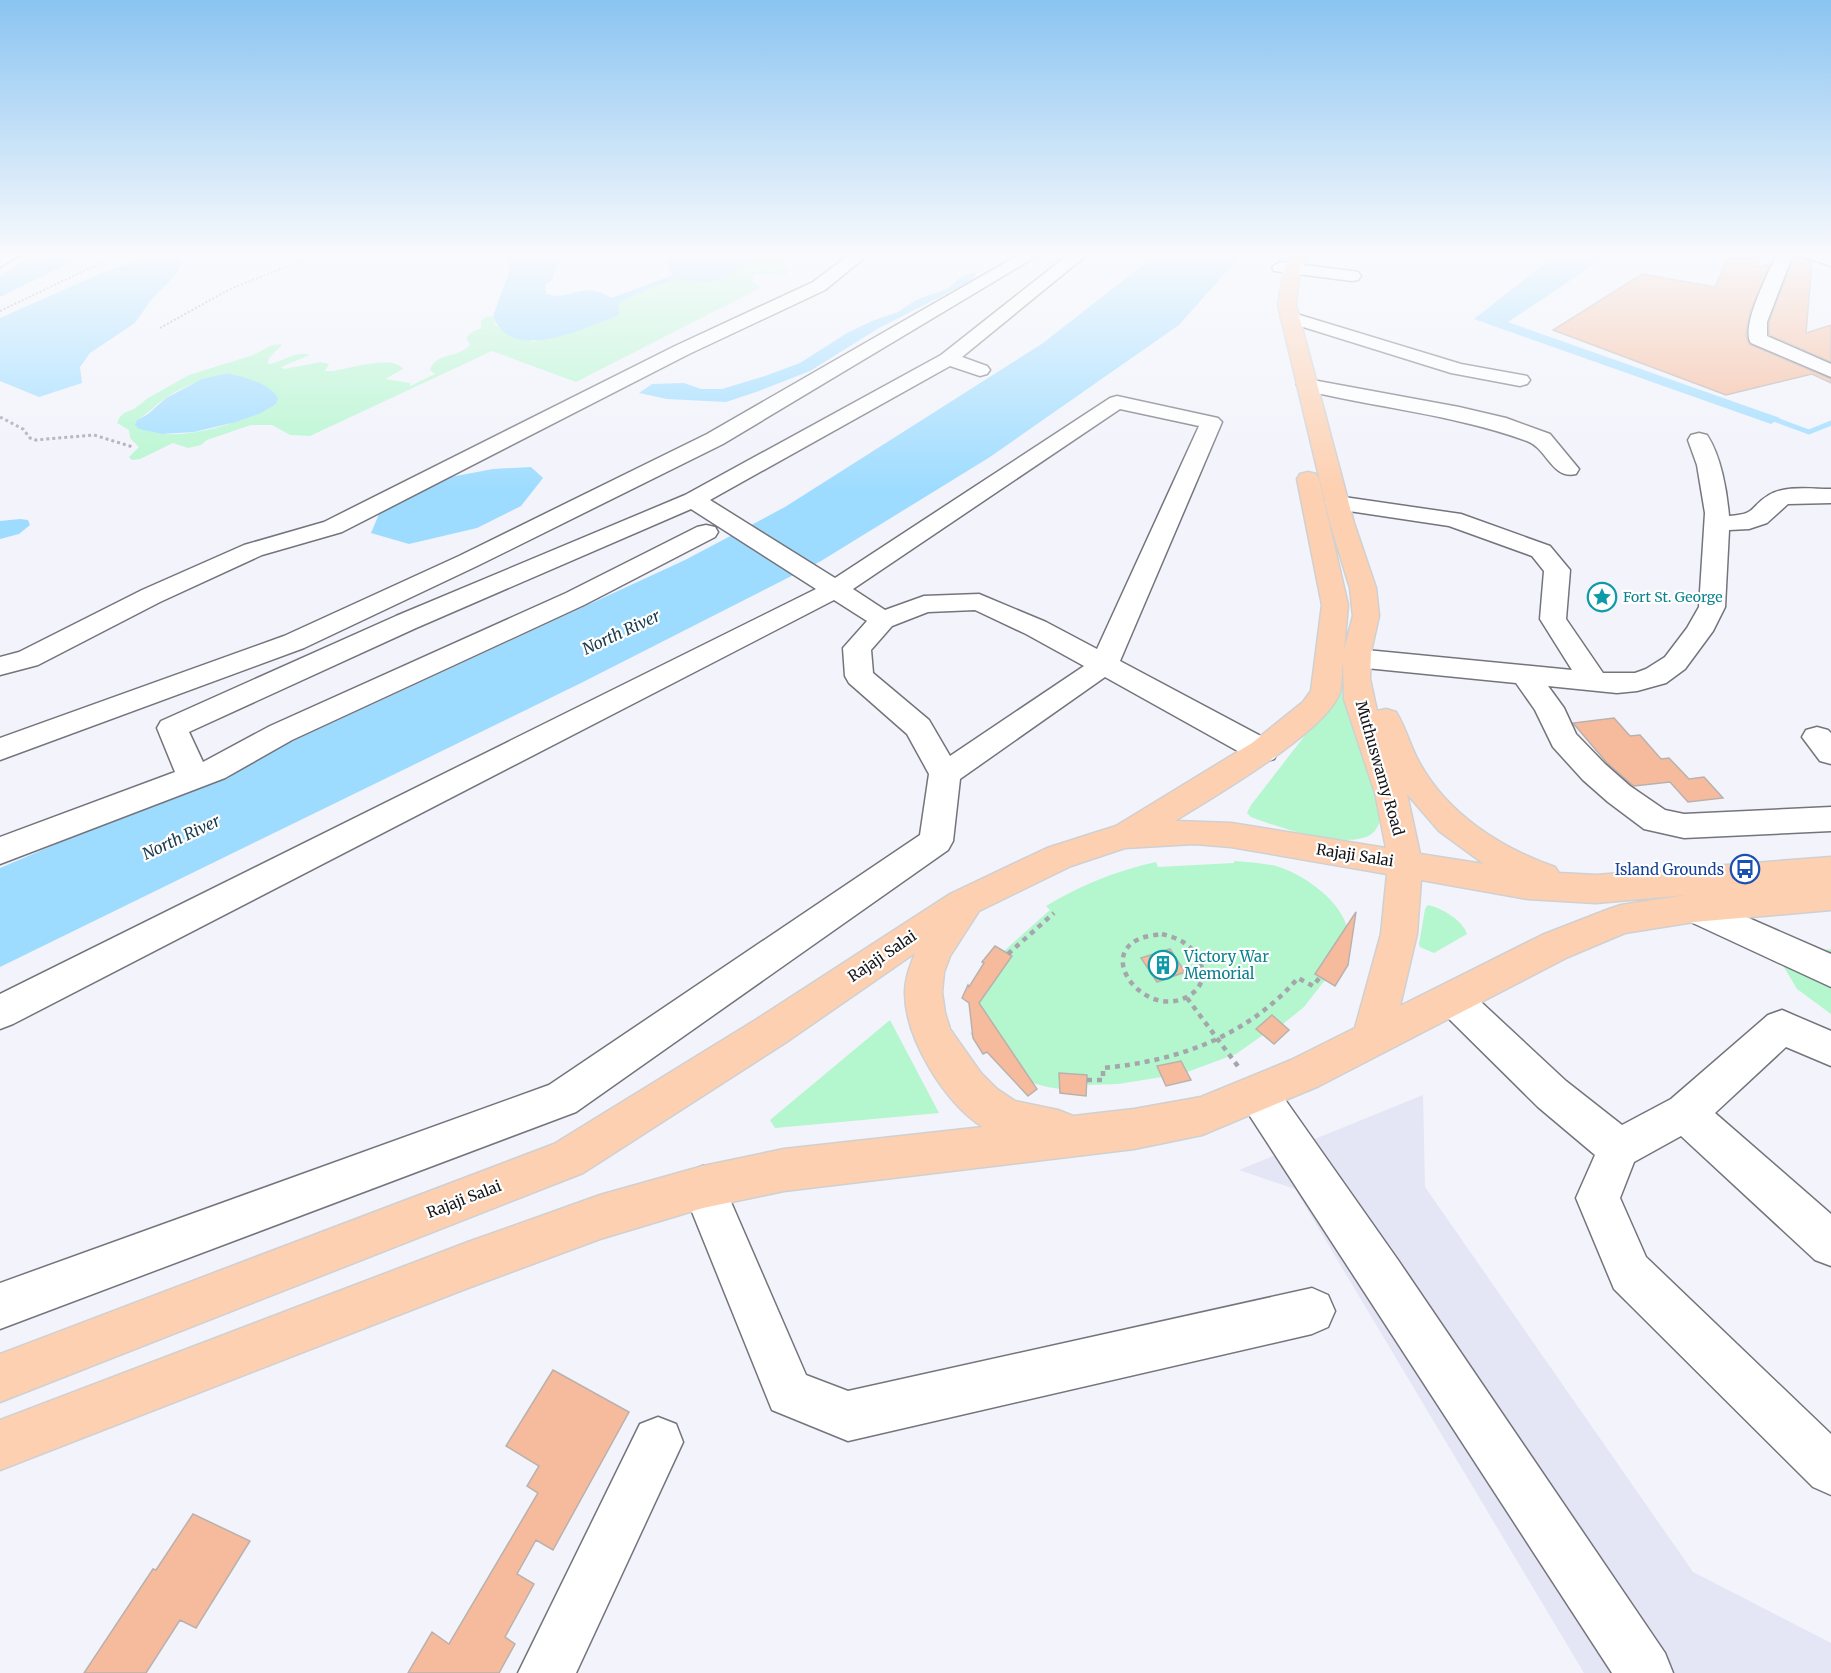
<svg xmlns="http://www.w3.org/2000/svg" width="1831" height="1673" viewBox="0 0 1831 1673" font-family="Merriweather,serif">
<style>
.built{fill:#e4e5f5}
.green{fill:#b4f6ce;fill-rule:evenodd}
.water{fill:#9edcff}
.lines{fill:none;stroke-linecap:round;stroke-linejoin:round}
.stream{stroke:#9edcff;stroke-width:5}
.building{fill:#f6bb9d;stroke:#bab1ad;stroke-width:1.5}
.minor-casing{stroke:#74747c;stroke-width:3}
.major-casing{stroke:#d0d0d1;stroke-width:3}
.path-far2{stroke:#a5a6ac;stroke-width:2;stroke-dasharray:2 2;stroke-linecap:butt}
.path-far1{stroke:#a5a6ac;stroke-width:3;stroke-dasharray:3 3;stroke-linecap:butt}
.path{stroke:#a5a6ac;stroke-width:4.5;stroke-dasharray:5 5;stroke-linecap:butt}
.minor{fill:#fff;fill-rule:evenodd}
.major{fill:#fdd0b1;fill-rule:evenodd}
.labels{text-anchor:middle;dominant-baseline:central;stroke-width:4.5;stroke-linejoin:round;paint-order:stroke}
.far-culture-label{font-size:14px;fill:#0d838f;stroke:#fff;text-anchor:start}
.street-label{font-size:15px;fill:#151518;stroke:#fff}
.transit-label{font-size:15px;fill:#164399;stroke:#fff;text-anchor:end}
.culture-label{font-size:15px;fill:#0d838f;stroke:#fff;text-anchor:start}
.water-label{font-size:16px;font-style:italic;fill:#183b4e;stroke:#fff}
</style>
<rect width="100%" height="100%" fill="#f2f3fb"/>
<!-- built -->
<path class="built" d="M1423,1095l2,92 268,385 138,71v30h-247l-289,-484 -56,-19z"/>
<!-- green -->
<path class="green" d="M769,254h46l-6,6h-24l-3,5 7,4 -1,5 -10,2 -21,-2 -4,3v6l9,4 -186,95 -84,-31 -182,85 -20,-1 -18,-10h-21l-44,15 -6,5 -13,3 -15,-5 -33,16 -8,1 -3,-3 10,-10 -9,-9 -1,-8 -12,-7 2,-5 5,-5 10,-4 14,-11 41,-23 64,-20 19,-10 9,-1v2l-12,12 -1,6c15,-1 26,-14 42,-9l-29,12 3,2 37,-7 8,2 -4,7h7c17,-2 61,-17 71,-2l-18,10 25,4v3l25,-12 -5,-4c6,-18 29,-12 40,-25l-4,-7 4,-5 11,-5v-7l4,-4 8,-1 3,10 37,16 82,-25 3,-14 3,-2 51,-22 34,3 19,-4 10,-8zM228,373l27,8 21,23c-27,16 -77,32 -109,30 -10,0 -18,-4 -28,-5l-2,-9c11,-6 19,-16 30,-23 18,-12 39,-19 61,-24z
M1344,685l37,131c-2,8 -4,15 -11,19 -25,15 -93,-8 -119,-18l-4,-4 4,-8z
M1234,861c14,1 28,2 42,5 28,8 67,36 72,65 2,12 -10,42 -13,55l-10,-6 -21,27 -21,17 7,6 -16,14 -11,-9 -27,19 -49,18 4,8 -25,6 -4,-9 -44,7 -31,1v11l-27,-3v-4c-31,-4 -52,-15 -73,-37l-4,2 -13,-21 4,-2c-2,-27 -6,-43 10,-68l-2,-1 13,-16 9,5 46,-41 -4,-4c35,-21 70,-35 110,-44l2,5 76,-4z
M1428,905c13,3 35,15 39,29l-33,19 -14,-6 -1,-3 6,-35z
M1831,949v65l-34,-25 -19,-32z
M890,1020l49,93 -164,15 -5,-8z"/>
<!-- water -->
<path class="water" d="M35,254h53l-88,43v-21z
M157,254h19l5,8 -2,9 -28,29 -16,23 -45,30 -10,14 2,16 -43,14 -39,-16v-63l104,-46z
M507,254h54l-9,26 -7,5 1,9c26,8 36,-15 65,4l62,-23 -7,-12 8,-9h95l-34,16 -10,8 -19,4 -33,-3 -52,22 -3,3 1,10 -4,3c-34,12 -104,47 -122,-1l17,-46z
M1157,254h85l-63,71 -189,132 -169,104 -240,122 -581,284v-99l239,-102 446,-206 100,-53 258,-164z
M1557,254h53l-102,68 272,96 -9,6 -297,-105z
M977,272l-6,9 -92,47 -69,43 -51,20 -33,11 -59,-3 -28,-6 13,-9 32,-1 17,6h21l43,-13 35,-13 47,-30 25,-12 26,-9 18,-12 33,-12 13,-12z
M228,373c17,5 40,9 50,25l-2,6 -15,9 -25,9 -42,10 -32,2 -23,-5 -4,-4 2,-5 11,-6 18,-16 36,-19z
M531,467l12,11 -22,28 -44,22 -68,16 -38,-11 8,-19 61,-35 53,-10z
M20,519l8,1 2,5 -11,9 -19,5v-18z"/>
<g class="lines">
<!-- stream -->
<path class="stream" d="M1768,417l41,15 22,-9"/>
</g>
<!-- building -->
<path class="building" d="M1729,254h33l-5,13 13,-3 -20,48 -4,23 3,9 82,35v4l-19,-9 -86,21 -173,-65 89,-56 73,13z
M1800,256l12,6 -6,71 25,-8v37l-62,-27v-13l25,-65z
M1614,718l16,18 10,-1 21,24 8,-1 20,21 15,-2 19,21 -35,4 -18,-20 -36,4 -3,-2 -24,-21 -34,-40z
M1356,912l-8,53 -13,21 -20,-12z
M995,946l17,10 -33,47 58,86 -9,7 -41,-44 -4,2 -10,-16 -4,-35 -7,-5 6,-13 1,2 15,-24 -2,-1z
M1170,949l15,23 -28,10 -16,-24z
M1272,1015l17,15 -15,14 -18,-15z
M1181,1061l10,19 -25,6 -9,-20z
M1059,1073l28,2 -1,21 -26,-3z
M553,1370l76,42 -76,138 -17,-10 -19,34 17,10 -29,53 10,7 -16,29h-91l24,-41 17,12 89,-151 -11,-7 12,-20 -33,-20z
M193,1514l57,27 -54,87 -16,-8 -34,53h-62l69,-104 3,1z"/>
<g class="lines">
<!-- minor casing -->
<g class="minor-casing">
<path id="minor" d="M21,254l-21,13 1,-13z
M850,254h19l-44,36 -136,64 -347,178 -80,23 -102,47 -122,63 -38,10v-18l19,-5 123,-62 102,-45 80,-23 351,-176 138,-64z
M1020,254h20l-317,190 -246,122 -173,82 -304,112v-22l284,-102 175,-80 248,-122z
M1069,254h19l-126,103 25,9 3,4 -3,4 -7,2 -30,-10 -240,134 125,78 275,-180 7,-2 101,22 4,4 -102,239 154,82 4,8 -4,8 -11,3 -11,-3 -147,-82 -145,102 -7,62 -5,9 -372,262 -576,217v-46l549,-198 371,-250 9,-61 -22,-40 -58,-51 -4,-7 -2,-28 24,-27 -33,-21 -821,424 -13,5v-35l816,-405 -125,-80 -275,119 -227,104 14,30 67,-36 296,-133 131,-66 9,-2 9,2 3,5 -3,5 -131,68 -292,135 -67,38 -225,86v-27l175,-65 -18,-44 4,-7 235,-105 289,-121 256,-140zM1120,409l79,17 -102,223 -51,-27 -67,-28 -55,2 -39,14 -32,-21zM975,610l51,24 58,32 -134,90 -21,-36 -56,-47 -2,-23 21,-24 36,-14z
M1777,254h16l-26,68v14l64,28v13l-80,-34c-11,-16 18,-71 26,-89z
M1802,254l29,2v10l-27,-9z
M1280,262l72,9 6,1 3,4 -3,4 -6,1 -78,-10 -2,-4z
M1290,312l171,52 66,12 3,4 -3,4 -7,2 -69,-13 -167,-52 -3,-4 3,-4z
M1307,379l152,28 47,11 44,16 29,35 -3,5c-24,6 -29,-26 -49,-33 -74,-27 -151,-33 -227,-52l-3,-4 3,-4z
M1699,433l8,2c14,21 20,56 22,81 29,-2 20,-9 40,-21 16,-10 44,-6 62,-6v14l-43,1 -21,19 -18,6 -20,1 -4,77 -12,24 -28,38 -19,14 -29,8 -20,2 -69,-7 16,22 12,26 29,30 25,22 35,24 19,4 147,-7v24l-147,7 -40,-9 -36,-27 -25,-22 -30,-33 -18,-37 -19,-27 -160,-16 -10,-3 -4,-6 4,-6 10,-3 216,21 -32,-51 4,-48 -12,-15 -83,-30 -120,-18 -4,-5 4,-5 8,-2 124,18 89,32 20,24 -4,49 37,54h32l11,-4 19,-12 22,-29 12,-21 6,-94 -8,-48 -9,-25 3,-5z
M1817,727l11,3 3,3v31l-11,-3 -18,-24 4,-7z
M1694,894l137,60v33l-149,-69 -6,-10 6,-10z
M1453,983l13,5 100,93 56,44 49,-26 97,-84 14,-5 49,21v35l-45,-19 -71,66 116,101v52l-16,-6 -134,-124 -47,26 -14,36 26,59 185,177v61l-18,-8 -199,-198 -38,-91 19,-43 -57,-48 -98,-97 -6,-11 6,-11z
M1258,1075l14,6 126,179 267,393 8,20h-61l-368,-566 -6,-13 6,-13z
M703,1166l15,6 88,203 42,16 464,-103 16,7 7,16 -7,16 -16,7 -464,107 -76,-31 -90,-223 6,-15z
M658,1417l18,7 7,18 -107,231h-58l122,-249z"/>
</g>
<!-- major casing -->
<g class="major-casing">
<path id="major" d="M1292,254h16l-8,15 -4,36 58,218 22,65 3,28 -8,36 -1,27 7,32 9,-2 10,3c10,16 14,34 23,50 28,52 82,86 136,105l4,6 37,2 235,-18v53l-137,12 -69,11 -57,24 -249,129 -117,49 -68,14 -350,42 -81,17 -103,31 -132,49 -468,182v-50l468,-178 132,-47 103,-29 81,-17 199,-22c-38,-23 -78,-89 -78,-134 0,-14 5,-27 10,-40l-130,90 -202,130 -583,229v-48l554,-210 203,-125 193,-125 97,-46 69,-22 136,-83 51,-41 8,-11 11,-86 -25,-126 3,-5 8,-2 8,2 3,5 29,126 -4,45 9,-34 -3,-28 -20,-65 -52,-218 6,-36zM1343,660l1,39 31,94 11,55 -155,-25 -56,-2c36,-23 152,-89 165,-129 2,-9 2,-22 3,-32zM1407,794l32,37 45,33 -64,-10zM1194,844l37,3 156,27 -6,60 -26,94 -64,32 -90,37 -67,12 -61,7 -15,-6 -43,-9 -18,-12 -16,-16 -31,-44 -5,-16 -3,-21 2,-20 6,-16 29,-45 92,-45 54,-18zM1421,880l107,19 68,4 90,-8 -65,10 -12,4 -67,26 -142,71 17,-72z"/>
</g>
<!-- path-far2 -->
<path class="path-far2" d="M0,311l90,-43 36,-14
M160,328l70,-39 89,-35"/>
<!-- path-far1 -->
<path class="path-far1" d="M0,417l23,12 7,9 6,2 58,-5 39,12"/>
<!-- path -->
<path class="path" d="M1162,934c7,2 15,4 21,8 19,12 29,39 7,53 -40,27 -95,-36 -51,-56 7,-3 16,-4 23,-5z
M1008,954l46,-41
M1187,998l53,71
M1087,1080h16v-12c75,-7 145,-32 195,-90l15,8 7,-9"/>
<!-- minor -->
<use href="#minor" class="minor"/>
<!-- major -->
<use href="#major" class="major"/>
</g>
<!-- sky -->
<linearGradient id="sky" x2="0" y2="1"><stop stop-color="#8ac4f1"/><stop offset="0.52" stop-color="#f9fafd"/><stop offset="1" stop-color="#f9fafd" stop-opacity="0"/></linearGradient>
<rect width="1831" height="489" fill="url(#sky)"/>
<!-- icons -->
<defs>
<g id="sight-ring" transform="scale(1.5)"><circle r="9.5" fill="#fff" stroke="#0f9aa8" stroke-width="1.5"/><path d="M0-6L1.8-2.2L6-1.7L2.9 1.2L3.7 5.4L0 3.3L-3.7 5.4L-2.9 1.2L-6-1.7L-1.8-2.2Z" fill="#0f9aa8"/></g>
<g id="bus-ring" transform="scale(1.5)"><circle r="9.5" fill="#fff" stroke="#1a4fb4" stroke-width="1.5"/><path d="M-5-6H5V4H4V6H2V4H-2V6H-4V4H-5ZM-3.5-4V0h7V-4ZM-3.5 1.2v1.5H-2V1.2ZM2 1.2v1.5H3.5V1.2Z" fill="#1a4fb4"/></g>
<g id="building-ring" transform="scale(1.5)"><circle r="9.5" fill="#fff" stroke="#0f9aa8" stroke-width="1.5"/><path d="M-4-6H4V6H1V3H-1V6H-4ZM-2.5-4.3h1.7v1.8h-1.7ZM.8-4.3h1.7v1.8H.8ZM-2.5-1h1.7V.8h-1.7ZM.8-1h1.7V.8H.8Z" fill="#0f9aa8"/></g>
</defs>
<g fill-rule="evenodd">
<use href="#sight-ring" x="1602" y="597"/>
<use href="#bus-ring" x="1745" y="869"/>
<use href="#building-ring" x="1163" y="965"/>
</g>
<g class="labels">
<!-- far-culture labels -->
<g class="far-culture-label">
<text x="1623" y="597">Fort St. George</text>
</g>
<!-- street labels -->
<g class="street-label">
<text transform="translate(1380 768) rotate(74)">Muthuswamy Road</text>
<text transform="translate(1355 855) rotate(9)">Rajaji Salai</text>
<text transform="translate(882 956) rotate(-34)">Rajaji Salai</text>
<text transform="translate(464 1199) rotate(-21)">Rajaji Salai</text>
</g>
<!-- transit labels -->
<g class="transit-label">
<text x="1724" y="869">Island Grounds</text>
</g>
<!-- culture labels -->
<g class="culture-label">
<text x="1184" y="956">Victory War<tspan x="1184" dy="17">Memorial</tspan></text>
</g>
<!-- water labels -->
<g class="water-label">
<text transform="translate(621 632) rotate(-25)">North River</text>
<text transform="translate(181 837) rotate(-25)">North River</text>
</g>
</g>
</svg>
